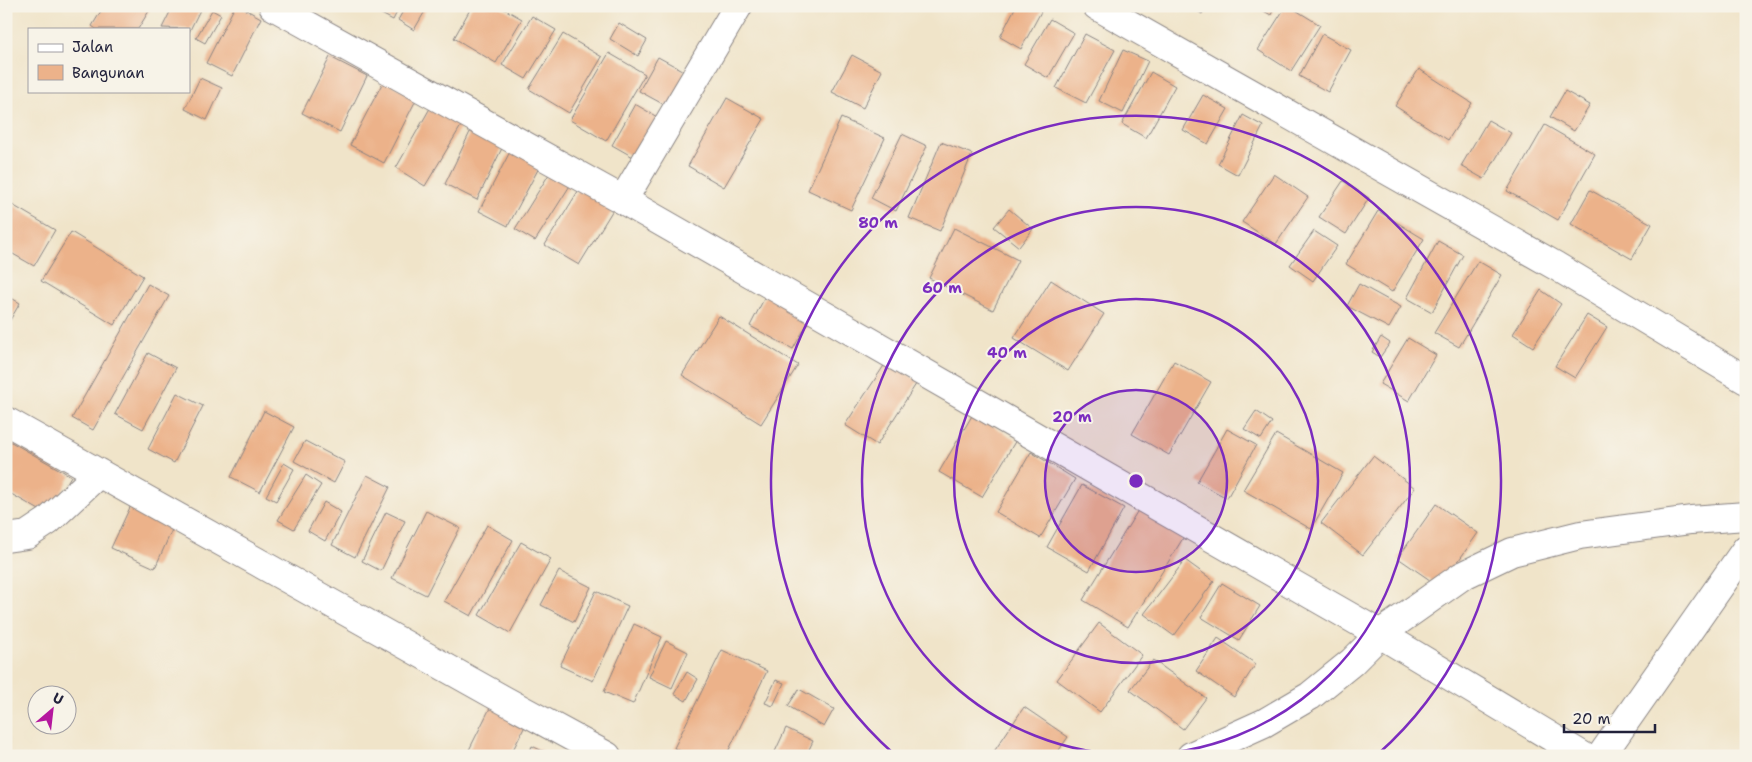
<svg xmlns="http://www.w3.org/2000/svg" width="1752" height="762" viewBox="0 0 1752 762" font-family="'Shantell Sans',sans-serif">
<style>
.building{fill:#ecb28a}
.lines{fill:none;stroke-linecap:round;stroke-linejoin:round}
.minor-casing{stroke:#898382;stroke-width:30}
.minor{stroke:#fff;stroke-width:28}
.ring{fill:none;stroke:#7b2cbf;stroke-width:2.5}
.centre{fill:#7b2cbf;stroke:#f7f3e8;stroke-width:2.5}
.ring-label{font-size:15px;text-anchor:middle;font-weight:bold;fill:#7b2cbf;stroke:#f7f3e8;stroke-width:4;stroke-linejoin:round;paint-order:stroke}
</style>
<rect width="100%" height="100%" fill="#f7f3e8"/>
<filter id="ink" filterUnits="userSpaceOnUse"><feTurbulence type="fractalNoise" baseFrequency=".02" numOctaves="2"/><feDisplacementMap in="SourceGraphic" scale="10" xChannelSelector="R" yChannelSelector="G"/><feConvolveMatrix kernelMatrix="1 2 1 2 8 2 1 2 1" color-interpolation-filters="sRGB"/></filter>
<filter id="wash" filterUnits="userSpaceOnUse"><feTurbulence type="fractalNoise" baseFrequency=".0096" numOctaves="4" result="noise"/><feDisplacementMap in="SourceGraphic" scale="20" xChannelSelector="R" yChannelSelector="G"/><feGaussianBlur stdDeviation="1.12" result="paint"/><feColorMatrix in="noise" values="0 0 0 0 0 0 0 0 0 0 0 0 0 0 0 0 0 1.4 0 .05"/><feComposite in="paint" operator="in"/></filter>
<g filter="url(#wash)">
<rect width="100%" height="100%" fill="#f0e4c9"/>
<g id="blocks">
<!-- building -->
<path class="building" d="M104,6h48l-14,23h-42l-4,-3z
M173,6h29l-13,26v-3l-27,-1z
M235,6h4l22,12 -29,58 -26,-13z
M366,6h34l-7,14z
M406,6h22l-14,24 -16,-10z
M472,6h27l23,13 -26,44 -42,-25z
M1016,6h28l-23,43 -21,-12z
M1190,6h17l-5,8z
M1264,6h11l-4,9 -9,-5z
M1286,6h3l31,19 -29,46 -33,-21z
M212,10l9,5 -16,28 -9,-5z
M532,16l24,14 -30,49 -24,-14z
M1050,19l24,14 -26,45 -24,-14z
M619,23l28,17 -9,16 -28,-17z
M563,34l39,23 -33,56 -40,-24z
M1085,34l30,16 -29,53 -30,-15z
M1322,34l29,16 -23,42 -29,-16z
M1123,50l25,11 -25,52 -24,-12z
M609,53l36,21 -39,67 -36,-21z
M852,55l30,16 -19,37 -31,-16z
M330,57l37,19 -27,56 -38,-19z
M658,57l33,18 -19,34 -33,-18z
M1419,69l53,34 -24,37 -53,-34z
M1151,72l24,14 -29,52 -24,-14z
M200,78l22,10 -15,32 -22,-11z
M384,80l33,18 -33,65 -34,-18z
M1565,91l25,14 -16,26 -24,-14z
M1203,95l25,14 -20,35 -25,-14z
M727,98l37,21 -40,68 -36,-21z
M433,103l31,18 -39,65 -29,-18z
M635,104l29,17 -22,41 -30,-17z
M1243,115l20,11 -25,49 -20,-11z
M841,118l44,20 -34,72 -43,-20z
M1488,120l23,13 -27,46 -23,-13z
M1545,125l50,29 -37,66 -51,-29z
M472,128l32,16 -27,56 -32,-16z
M902,134l25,12 -31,65 -25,-13z
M941,142l31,12 -32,77 -31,-13z
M513,146l29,16 -34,64 -29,-15z
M551,171l20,13 -36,57 -20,-12z
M1274,174l34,23 -32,47 -34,-22z
M1343,181l26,17 -23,36 -27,-17z
M580,188l34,20 -35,57 -34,-20z
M1590,190l62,34 -20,35 -61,-35z
M9,203l46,27 -21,36 -28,-16v-43z
M1009,209l24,20 -14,18 -25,-20z
M1378,211l46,28 -32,53 -46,-28z
M954,228l64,32 -25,50 -64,-32z
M1314,231l23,15 -24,35 -23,-16z
M71,232l72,44 -29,49 -73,-44z
M1438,241l25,14 -31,57 -25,-14z
M1478,261l24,14 -43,72 -25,-14z
M1051,280l53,34 -36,57 -54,-33z
M148,284l21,12 -76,134 -21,-12z
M1359,284l42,23 -12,21 -42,-22z
M1541,290l20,14 -28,43 -20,-13z
M6,295l14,8 -14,24z
M766,295l44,24 -17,30 -43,-23z
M1587,315l20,12 -32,51 -20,-12z
M719,316l79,49 -37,59 -79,-49z
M1381,337l9,6 -10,14 -8,-5z
M1408,338l28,17 -27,46 -29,-17z
M148,353l28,15 -33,61 -28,-15z
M887,361l31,20 -41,64 -32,-20z
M1174,361l37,21 -42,73 -37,-21z
M177,393l26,13 -29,57 -26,-14z
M264,411l30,16 -34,65 -29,-15z
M1256,411l16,11 -11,17 -17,-10z
M973,414l43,26 -34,57 -43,-25z
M1227,429l29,16 -29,53 -30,-16z
M1276,434l67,39 -32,56 -68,-39z
M6,439l65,37 -23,39 -42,-24z
M305,441l40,21 -11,21 -40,-22z
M1031,452l44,27 -35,59 -44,-26z
M1373,456l42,32 -52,67 -42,-32z
M284,463l10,6 -18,32 -10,-5z
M306,475l15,10 -27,44 -16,-9z
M367,475l23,12 -35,70 -23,-12z
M1082,485l42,23 -35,63 -42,-24z
M324,502l17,10 -16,29 -17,-10z
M132,503l43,20 -20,45 -44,-20z
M1436,504l42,29 -38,54 -42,-29z
M1140,507l45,28 -57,92 -45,-27z
M426,511l34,17 -34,67 -34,-17z
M386,512l19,9 -24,50 -19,-10z
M487,525l26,15 -42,76 -27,-15z
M521,542l30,17 -41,74 -31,-18z
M1185,560l29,21 -40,55 -30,-22z
M559,571l32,16 -17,35 -33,-17z
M1222,583l38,23 -21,34 -38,-23z
M596,591l32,15 -35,75 -33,-15z
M1099,623l43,32 -42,57 -43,-32z
M634,624l28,13 -29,67 -29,-12z
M1218,638l38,26 -22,33 -38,-26z
M666,641l22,11 -16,36 -23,-11z
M722,650l45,21 -41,85h-35l-17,-8z
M1153,660l53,38 -23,31 -53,-39z
M687,672l11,7 -12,22 -12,-7z
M776,680l8,3 -11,23 -8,-3z
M799,689l35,20 -10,18 -36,-21z
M493,702l35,18 -18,36h-30l-11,-6z
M1024,707l44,30 -13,19h-64z
M786,728l27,13 -7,15h-33z
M532,746l21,10h-25z"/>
</g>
</g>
<g filter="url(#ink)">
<use href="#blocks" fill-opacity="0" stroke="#898382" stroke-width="1"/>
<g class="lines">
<!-- minor casing -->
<g class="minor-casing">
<path id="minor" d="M273,6l350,194 757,434 203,122
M1097,6l459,260 190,114
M623,200l115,-194
M6,421l498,279 103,56
M6,538l21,-3 21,-14 51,-48
M1191,756l73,-33 46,-27 42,-34 28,-28 82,-58 50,-24 68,-17 111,-15 55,-4
M1601,756l145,-207"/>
</g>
<!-- minor -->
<use href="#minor" class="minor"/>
</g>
</g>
<!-- distance rings -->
<circle cx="1136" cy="481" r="91" fill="#7b2cbf" fill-opacity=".12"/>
<g class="ring">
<circle cx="1136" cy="481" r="91"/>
<circle cx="1136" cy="481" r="182"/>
<circle cx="1136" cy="481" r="274"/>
<path d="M894 754A365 365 0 1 1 1378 754"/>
</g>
<circle cx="1136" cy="481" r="8" class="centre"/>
<g class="ring-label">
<text x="878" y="228">80 m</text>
<text x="942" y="293">60 m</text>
<text x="1007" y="358">40 m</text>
<text x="1072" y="422">20 m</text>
</g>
<!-- margin -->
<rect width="1752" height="762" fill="none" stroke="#f7f3e8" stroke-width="25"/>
<!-- legend -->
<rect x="28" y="28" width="162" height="65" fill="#f7f3e8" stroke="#a29fa3"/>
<rect x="38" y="44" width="25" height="8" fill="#ffffff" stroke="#a29fa3"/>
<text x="72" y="52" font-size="15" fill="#22223b">Jalan</text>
<rect x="38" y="65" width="25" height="15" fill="#ecb28a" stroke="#a29fa3"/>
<text x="72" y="78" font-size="15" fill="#22223b">Bangunan</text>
<!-- north arrow -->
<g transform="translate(52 710) rotate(28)"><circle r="24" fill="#f7f3e8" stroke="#a29fa3"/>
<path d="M0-4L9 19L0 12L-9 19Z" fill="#b5179e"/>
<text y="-8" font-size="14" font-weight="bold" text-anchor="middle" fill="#22223b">U</text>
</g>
<!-- scale -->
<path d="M1564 724v8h91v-8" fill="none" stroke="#22223b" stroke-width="2.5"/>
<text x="1572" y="724" font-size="15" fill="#22223b" stroke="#f7f3e8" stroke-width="4" paint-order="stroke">20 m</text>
</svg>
